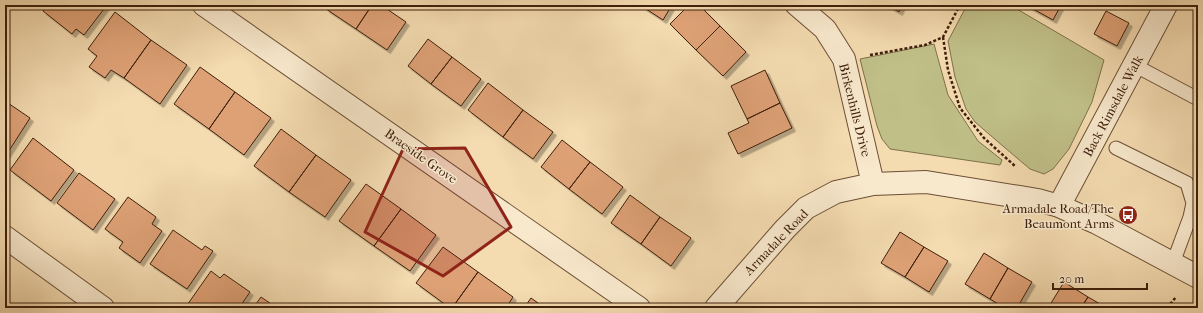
<svg xmlns="http://www.w3.org/2000/svg" width="1203" height="313" viewBox="0 0 1203 313" font-family="'IM FELL French Canon',serif">
<style>
.green{fill:#c0bf88;stroke:#7f704a}
.building{fill:#dea176;stroke:#3e200c;filter:url(#shadow)}
.lines{fill:none;stroke-linecap:round;stroke-linejoin:round}
.service-casing{stroke:#6c4f35;stroke-width:15}
.minor-casing{stroke:#6c4f35;stroke-width:24}
.path{stroke:#3e200c;stroke-width:2.5;stroke-dasharray:3 2;stroke-linecap:butt}
.service{stroke:#f8e8cc;stroke-width:13}
.minor{stroke:#f8e8cc;stroke-width:22}
.marked{fill:#8f2418;fill-opacity:0.2;stroke:#8f2418;stroke-width:3;stroke-linejoin:round}
.labels{text-anchor:middle;dominant-baseline:central;stroke-width:3;stroke-linejoin:round;paint-order:stroke}
.street-label{font-size:13px;fill:#3e200c;stroke:#f8e8cc}
.poi-label{font-size:13px;fill:#3e200c;stroke:#f8e8cc;text-anchor:end}
</style>
<defs>
<filter id="shadow"><feDropShadow dx="3.5" dy="3.5" stdDeviation="0" flood-color="#0004"/></filter>
</defs>
<rect width="100%" height="100%" fill="#f4dbb0"/>
<filter id="stains"><feTurbulence type="fractalNoise" baseFrequency=".005" numOctaves="4"/><feColorMatrix values="0 0 0 0 .2 0 0 0 0 .09 0 0 0 0 .02 0 0 0 .5 -.17"/></filter>
<radialGradient id="worn" r=".72"><stop offset=".6" stop-color="#630" stop-opacity="0"/><stop offset="1" stop-color="#630" stop-opacity=".3"/></radialGradient>
<!-- green -->
<path class="green" d="M967,5h43l94,55 -12,42 -23,47 -16,20 -9,5 -14,-5 -33,-28 -22,-19 -9,-13 -11,-32 -7,-36z
M934,44l14,51 30,46 24,19 -2,5 -110,-16 -8,-10 -5,-13 -17,-67z"/>
<!-- building -->
<path class="building" d="M47,5h60l-23,30 -8,-6 -4,5 -29,-23z
M328,5h44l-16,24 -30,-20z
M372,5h9l25,17 -19,28 -31,-21z
M640,5h32l-9,15z
M689,5h10l21,21 -24,24 -26,-26z
M887,5h15l-3,7z
M1026,5h35l-8,15z
M1106,11l23,12 -12,23 -23,-12z
M115,12l36,28 -27,38 -13,-8 -6,8 -16,-11 8,-11 -9,-7z
M720,26l26,26 -23,24 -27,-26z
M428,39l24,18 -21,27 -23,-18z
M151,40l36,25 -27,39 -36,-26z
M452,57l29,22 -20,27 -30,-22z
M200,67l35,25 -26,37 -35,-25z
M765,70l15,33 -33,16 -16,-33z
M488,83l35,27 -20,27 -35,-27z
M235,92l36,26 -27,37 -35,-26z
M5,101l25,17 -25,39z
M780,103l12,25 -54,26 -10,-21 21,-10 -2,-4z
M523,110l30,22 -20,27 -30,-22z
M281,129l35,26 -27,37 -35,-26z
M33,138l41,32 -23,31 -41,-31z
M562,140l28,22 -21,27 -28,-22z
M316,155l35,25 -26,37 -36,-25z
M590,162l33,25 -21,27 -33,-25z
M79,173l36,26 -22,31 -36,-27z
M366,184l35,25 -27,37 -35,-25z
M630,195l30,22 -19,27 -30,-21z
M128,197l28,20 -4,7 10,7 -22,32 -21,-15 4,-6 -18,-13z
M401,209l35,26 -26,36 -36,-25z
M660,217l31,21 -20,28 -30,-22z
M173,230l29,20 3,-4 8,5 -26,38 -37,-25z
M900,232l24,15 -19,30 -24,-14z
M443,247l35,25 -26,36h-2l-34,-25z
M924,247l24,14 -19,31 -24,-15z
M984,253l24,15 -18,31 -25,-15z
M1008,268l24,14 -15,26h-12l-15,-9z
M211,271l9,7 4,-4 26,18 -11,16h-54z
M478,272l35,25 -7,11h-54z
M1064,282l24,15 -7,11h-33z
M261,297l16,11h-24z
M1088,297l19,11h-26z
M531,298l14,10h-21z"/>
<g class="lines">
<!-- service casing -->
<g class="service-casing">
<path id="service" d="M1134,65l64,34
M1116,148l71,35 6,20 -3,14 -17,46"/>
</g>
<!-- minor casing -->
<g class="minor-casing">
<path id="minor" d="M204,5l435,303
M797,5l28,24 19,30 29,125
M1059,206l107,-201
M5,237l98,71
M716,308l69,-79 21,-21 30,-16 37,-8 53,-2 112,18 21,6 38,17 101,54"/>
</g>
<!-- path -->
<path class="path" d="M943,37l5,33 12,38 24,30 32,29
M870,55l55,-10 18,-8 17,-32
M1167,308l9,-11"/>
<!-- service -->
<use href="#service" class="service"/>
<!-- minor -->
<use href="#minor" class="minor"/>
</g>
<!-- marked area -->
<path class="marked" d="M465,148l46,79 -68,49 -78,-44 38,-83z"/>
<!-- icons -->
<defs>
<g id="bus-disc" transform="scale(1)"><circle r="9.5" fill="#8f2418" stroke="#f8e8cc"/><path d="M-5-6H5V4H4V6H2V4H-2V6H-4V4H-5ZM-3.5-4V0h7V-4ZM-3.5 1.2v1.5H-2V1.2ZM2 1.2v1.5H3.5V1.2Z" fill="#fff"/></g>
</defs>
<g fill-rule="evenodd">
<use href="#bus-disc" x="1128" y="215"/>
</g>
<g class="labels">
<!-- street labels -->
<g class="street-label">
<text transform="translate(1113 106) rotate(-62)">Back Rimsdale Walk</text>
<text transform="translate(855 110) rotate(76)">Birkenhills Drive</text>
<text transform="translate(421 156) rotate(35)">Braeside Grove</text>
<text transform="translate(776 242) rotate(-46)">Armadale Road</text>
</g>
<!-- poi labels -->
<g class="poi-label">
<text x="1114" y="208">Armadale Road/The<tspan x="1114" dy="15">Beaumont Arms</tspan></text>
</g>
</g>
<!-- margin -->
<rect width="1203" height="313" fill="none" stroke="#f4dbb0" stroke-width="20"/>
<rect x="6" y="6" width="1191" height="301" fill="none" stroke="#3e200c" stroke-width="2"/>
<rect x="10" y="10" width="1183" height="293" fill="none" stroke="#3e200c"/>
<!-- scale -->
<path d="M1053 283v6h94v-6" fill="none" stroke="#3e200c" stroke-width="2"/>
<text x="1059" y="283" font-size="12" fill="#3e200c" stroke="#f8e8cc" stroke-width="3" paint-order="stroke">20 m</text>
<rect width="100%" height="100%" filter="url(#stains)"/>
<rect width="100%" height="100%" fill="url(#worn)"/>
</svg>
